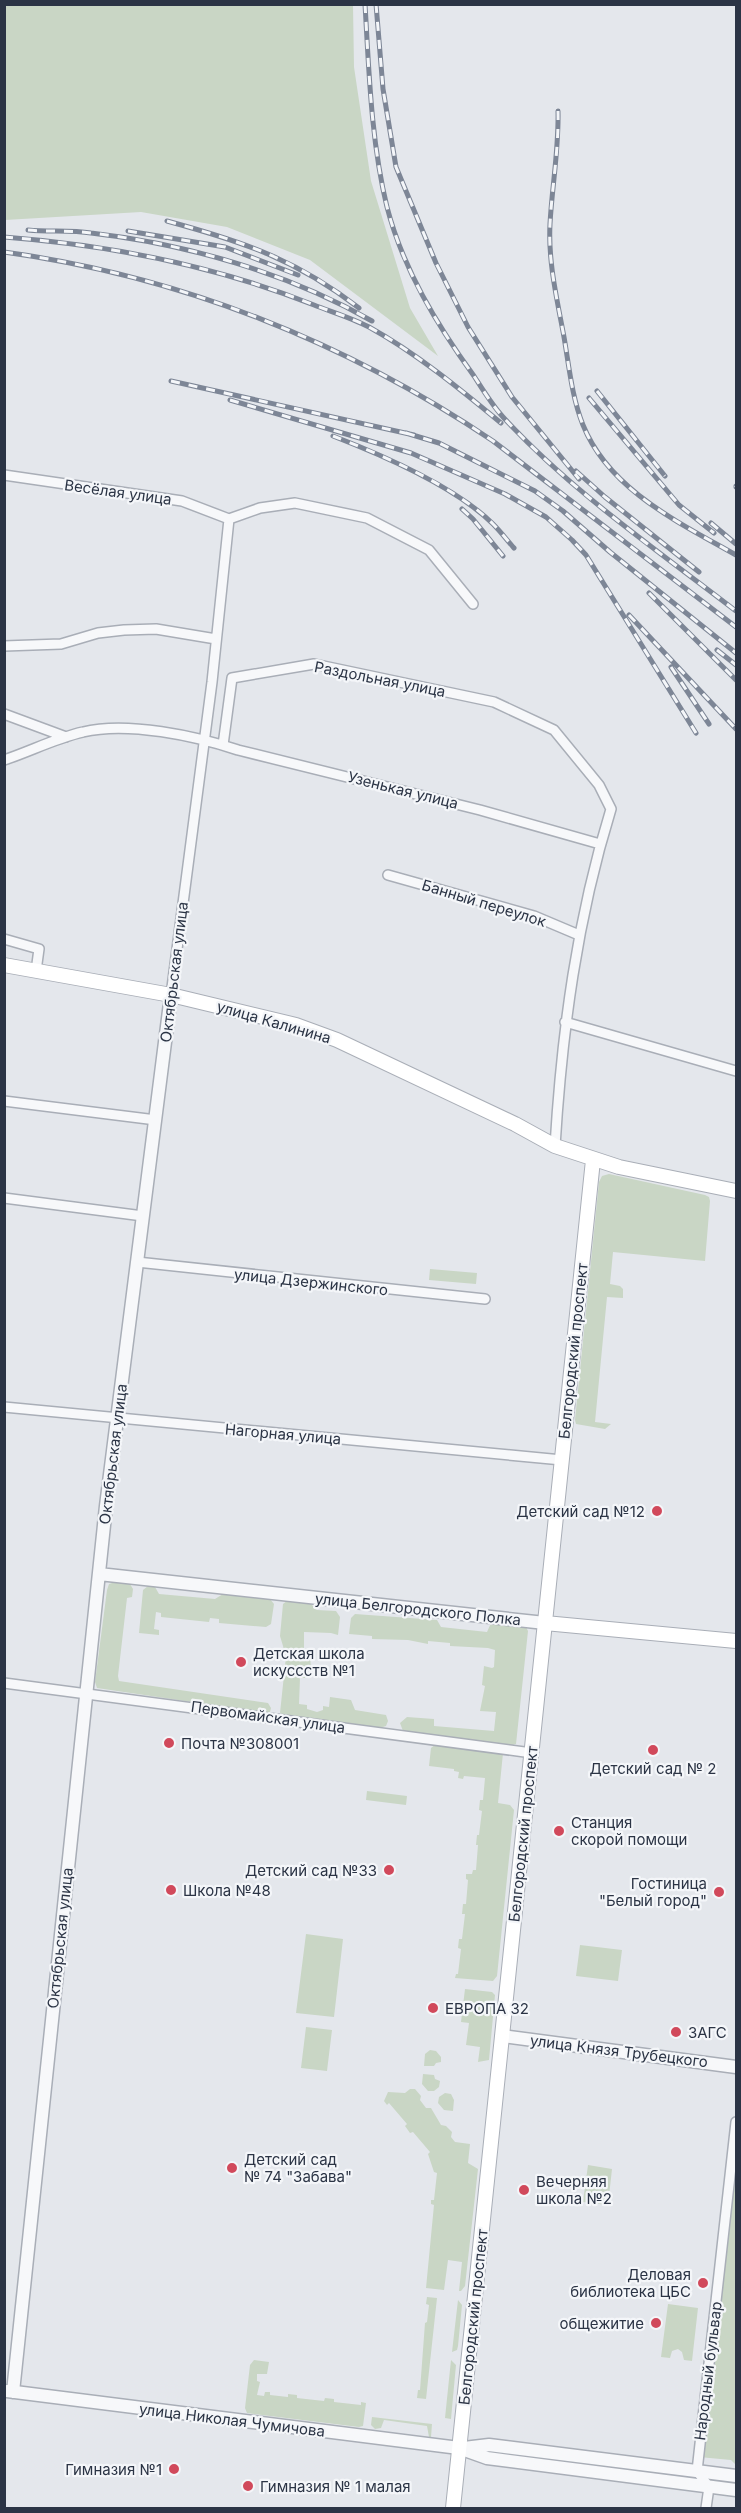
<svg xmlns="http://www.w3.org/2000/svg" width="741" height="2513" viewBox="0 0 741 2513" font-family="Inter,sans-serif">
<style>
.green{fill:#c9d6c5}
.lines{fill:none;stroke-linecap:round;stroke-linejoin:round}
.minor-casing{stroke:#a9aeb7;stroke-width:12}
.tertiary-casing{stroke:#a9aeb7;stroke-width:15}
.secondary-casing{stroke:#a9aeb7;stroke-width:16}
.minor{stroke:#f7f8fa;stroke-width:9}
.tertiary{stroke:#f7f8fa;stroke-width:12}
.secondary{stroke:#fff;stroke-width:14}
.rail-casing{stroke:#7d8696;stroke-width:5}
.rail{stroke:#f4f6f9;stroke-width:3;stroke-dasharray:9;stroke-linecap:butt}
.poi-dot{fill:#d1495b;stroke:#f4f6f9;stroke-width:2}
.labels{text-anchor:middle;dominant-baseline:central;stroke-width:4.5;stroke-linejoin:round;paint-order:stroke}
.street-label{font-size:15px;fill:#2b3445;stroke:#f4f6f9}
.poi-label{font-size:15px;fill:#2b3445;stroke:#f4f6f9;text-anchor:start}
</style>
<rect width="100%" height="100%" fill="#e4e7ec"/>
<!-- green -->
<path class="green" d="M5,4l348,1 1,62 17,114 39,127 28,48 -128,-96 -83,-33 -86,-15 -136,8z
M609,1174l96,21 4,2 1,4 -5,60 -92,-9 -3,32 10,2 3,3v9l-16,-1 -12,125 16,2 -6,5 -29,-5 -1,-4 24,-238 3,-6z
M430,1269l47,4 -1,11 -47,-4z
M115,1582l15,2 3,5 -1,8 -5,1 -9,78 1,5 149,22 3,5 -1,4 -4,1 -169,-25 -2,-6 12,-92 2,-6z
M148,1586l7,1 4,7 56,5 8,-5 47,5 4,5 -3,20 -5,3 -47,-4v-4l-9,-1 -1,4 -48,-5v-4l-5,-1 -2,17 5,1v5l-20,-2 4,-43z
M288,1600l21,2 8,8 19,1 4,6 -2,18 -7,-2 -27,-1v18l9,-1v7l-3,1 1,11 -5,3 -1,7h-5l-1,26 8,1v4l10,3 6,-2v-4l6,1 1,-10 21,3 4,10 31,5 2,6 -2,5 -6,2 -97,-13 -3,-2 6,-57 -6,-20 3,-32z
M355,1614l82,6 4,7 46,5 4,-9 35,4 2,4 -12,113 -4,1 -109,-14 -3,-8 7,-6 27,2v7l60,5 2,-19 -16,-1 5,-25 -3,-1 2,-19 8,2 2,-1 1,-17 -7,-2 -38,-2v-3l-22,-2v3l-20,-4 -36,-1v-3l-23,-2 2,-16z
M436,1744l67,9 -5,50 12,2 4,5 -17,166 -4,5 -38,-3 1,-4h2l3,-25 -3,-1 1,-9h3l3,-25h-3l1,-10h3l2,-24 -2,-1v-5h6l1,-4h3l2,-25h-2l1,-10h2l3,-24 -3,-1 1,-10h3l2,-22 -21,-2 -1,3 -5,-1 1,-6 -5,-1v-2l-25,-3 2,-18z
M367,1791l40,5 -1,9 -40,-5z
M306,1934l37,5 -9,78 -38,-4z
M580,1945l42,5 -4,31 -42,-5z
M465,1989l27,3 3,3 -6,65 -11,2 2,-15 -14,-2 3,-22 -8,-1z
M306,2027l26,3 -5,41 -26,-3z
M430,2050l6,1 5,6v5l-5,1 -2,3h-10l1,-12z
M423,2074l11,1 1,4 5,2 -1,6 -5,4h-6l-6,-7z
M410,2089h5l6,7 -1,4 6,8h5l10,17 5,1 6,6 -1,5 4,5 15,2 -2,19 10,6 -13,117 -4,5h-2l3,-29 -14,-2 -4,30 -18,-2 8,-83 -3,-1v-4h3l3,-27 -3,-1 -6,-18 2,-2 -17,-20 -3,1 -5,-7 2,-2 -18,-21 -2,2 -3,-4 4,-9 17,1z
M445,2093l6,1 3,6 -1,11 -9,-1 -6,-7 1,-6z
M736,2133v332l-5,-5 -32,-3z
M588,2165l24,4 -4,36 -25,-3z
M427,2297l10,1 -11,101 -9,-1 1,-8h2l5,-67 2,-1 2,-17 -3,-1z
M458,2300l4,5 -4,41 -1,4 -5,2z
M668,2304l30,4 -6,53 -8,-1 -2,-8 -4,-3 -6,2 -2,7 -9,-1z
M254,2360l15,2 -2,12h-10v7l3,1 -3,13 7,1 1,-4h5v3l18,2v-3l9,1v3l27,3 1,-3 9,1v3l27,3v-3l5,1 -3,23 -4,1 -112,-14 -2,-5 5,-43z
M451,2360l5,5 -5,54 -6,-1z
M372,2417l60,7 -1,13h-2l-2,-11 -43,-6 -3,8 -6,1 -4,-4z
M484,2450l203,25 -2,5 -198,-24z"/>
<g class="lines">
<!-- minor casing -->
<g class="minor-casing">
<path id="minor" d="M4,475l178,26 47,18
M229,519l31,-11 35,-5 72,15 62,32 44,54
M4,646l57,-2 37,-11 26,-3 32,-1 60,10
M4,714l62,23
M223,745l9,-67 82,-14 180,38 60,28 45,55 12,24c-34,110 -49,222 -56,337
M4,760c27,-9 52,-22 79,-28 44,-11 113,4 155,18l242,60 120,34
M388,875l146,41 45,19
M4,939l35,10 -3,22
M171,995l41,-313 17,-163
M565,1022l171,49
M4,1101l152,19
M4,1198l139,18
M137,1262l348,37
M4,1407l558,53
M4,1683l528,70
M706,2508l3,-21 -12,-16 39,-349"/>
</g>
<!-- tertiary casing -->
<g class="tertiary-casing">
<path id="tertiary" d="M99,1574l446,49
M502,2036l234,31
M7,2391l452,57 28,10 249,32
M13,2392l93,-886 65,-511
M464,2448l25,-3 247,31"/>
</g>
<!-- secondary casing -->
<g class="secondary-casing">
<path id="secondary" d="M4,965l167,30 125,30 41,15 178,84 40,22 64,21 117,24
M545,1623l191,18
M453,2508l140,-1348"/>
</g>
<!-- minor -->
<use href="#minor" class="minor"/>
<!-- tertiary -->
<use href="#tertiary" class="tertiary"/>
<!-- secondary -->
<use href="#secondary" class="secondary"/>
<!-- rail casing -->
<g class="rail-casing">
<path id="rail" d="M365,4c4,68 6,137 22,203 16,62 50,118 87,169 9,14 18,29 29,41 68,74 154,133 233,194
M376,4l7,85 13,78 40,96 32,64 44,70 67,82
M558,111c1,38 -6,75 -8,113 -2,38 7,75 14,113 5,29 8,61 19,88 26,65 97,98 153,130
M167,221c77,21 128,38 192,87
M28,230c21,2 42,0 63,3 96,11 197,40 281,88
M128,231l97,16 73,28
M4,237c106,8 212,29 310,68 18,7 38,13 55,22 47,26 91,62 132,96
M4,252c176,24 342,90 489,189l243,186
M171,381l243,54
M597,391l68,85
M589,398l90,107 35,28
M230,400l181,53 94,41 41,23 26,23 14,15 110,178
M406,433l33,10 96,48 28,20 47,41 126,101
M333,436c49,19 122,50 160,88 7,7 14,16 21,24
M576,471l29,26 94,75
M736,486v1
M462,509l11,10 30,37
M711,523l25,21
M649,593l87,87
M629,615l107,114
M717,650l19,15
M671,667l38,57"/>
</g>
<!-- rail -->
<use href="#rail" class="rail"/>
</g>
<!-- markers -->
<g class="poi-dot">
<circle cx="657" cy="1511" r="6"/>
<circle cx="241" cy="1662" r="6"/>
<circle cx="169" cy="1743" r="6"/>
<circle cx="653" cy="1750" r="6"/>
<circle cx="559" cy="1831" r="6"/>
<circle cx="389" cy="1870" r="6"/>
<circle cx="171" cy="1890" r="6"/>
<circle cx="719" cy="1892" r="6"/>
<circle cx="433" cy="2008" r="6"/>
<circle cx="676" cy="2032" r="6"/>
<circle cx="232" cy="2168" r="6"/>
<circle cx="524" cy="2190" r="6"/>
<circle cx="703" cy="2283" r="6"/>
<circle cx="656" cy="2323" r="6"/>
<circle cx="174" cy="2469" r="6"/>
<circle cx="248" cy="2486" r="6"/>
</g>
<g class="labels">
<!-- street labels -->
<g class="street-label">
<text transform="translate(118 492) rotate(8)">Весёлая улица</text>
<text transform="translate(380 679) rotate(11)">Раздольная улица</text>
<text transform="translate(403 790) rotate(14)">Узенькая улица</text>
<text transform="translate(484 903) rotate(17)">Банный переулок</text>
<text transform="translate(174 972) rotate(-83)">Октябрьская улица</text>
<text transform="translate(274 1022) rotate(16)">улица Калинина</text>
<text transform="translate(311 1282) rotate(6)">улица Дзержинского</text>
<text transform="translate(573 1351) rotate(-84)">Белгородский проспект</text>
<text transform="translate(283 1434) rotate(5)">Нагорная улица</text>
<text transform="translate(113 1454) rotate(-83)">Октябрьская улица</text>
<text transform="translate(418 1609) rotate(6)">улица Белгородского Полка</text>
<text transform="translate(268 1717) rotate(8)">Первомайская улица</text>
<text transform="translate(523 1834) rotate(-84)">Белгородский проспект</text>
<text transform="translate(60 1938) rotate(-84)">Октябрьская улица</text>
<text transform="translate(619 2051) rotate(7)">улица Князя Трубецкого</text>
<text transform="translate(473 2317) rotate(-84)">Белгородский проспект</text>
<text transform="translate(708 2371) rotate(-83)">Народный бульвар</text>
<text transform="translate(232 2420) rotate(7)">улица Николая Чумичова</text>
</g>
<!-- poi labels -->
<g class="poi-label">
<text x="645" y="1511" text-anchor="end">Детский сад №12</text>
<text x="253" y="1653">Детская школа<tspan x="253" dy="17">искуссств №1</tspan></text>
<text x="181" y="1743">Почта №308001</text>
<text x="653" y="1768" text-anchor="middle">Детский сад № 2</text>
<text x="571" y="1822">Станция<tspan x="571" dy="17">скорой помощи</tspan></text>
<text x="377" y="1870" text-anchor="end">Детский сад №33</text>
<text x="707" y="1883" text-anchor="end">Гостиница<tspan x="707" dy="17">"Белый город"</tspan></text>
<text x="183" y="1890">Школа №48</text>
<text x="445" y="2008">ЕВРОПА 32</text>
<text x="688" y="2032">ЗАГС</text>
<text x="244" y="2159">Детский сад<tspan x="244" dy="17">№ 74 "Забава"</tspan></text>
<text x="536" y="2181">Вечерняя<tspan x="536" dy="17">школа №2</tspan></text>
<text x="691" y="2274" text-anchor="end">Деловая<tspan x="691" dy="17">библиотека ЦБС</tspan></text>
<text x="644" y="2323" text-anchor="end">общежитие</text>
<text x="162" y="2469" text-anchor="end">Гимназия №1</text>
<text x="260" y="2486">Гимназия № 1 малая</text>
</g>
</g>
<!-- border -->
<rect width="741" height="2513" fill="none" stroke="#2b3445" stroke-width="12"/>
</svg>
